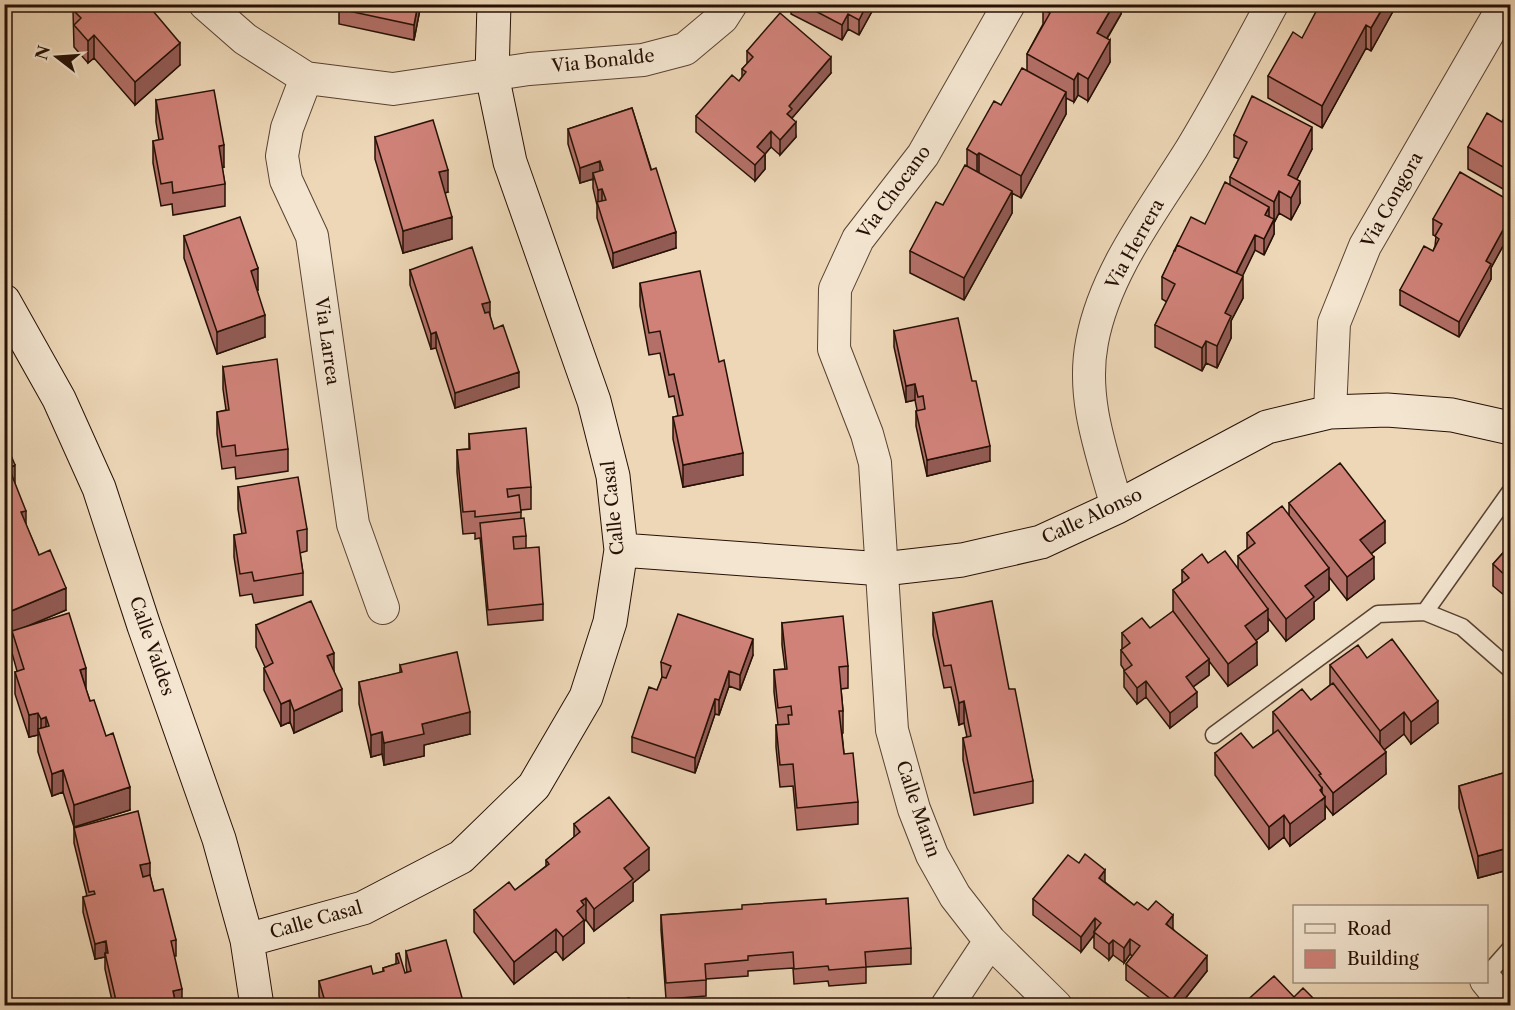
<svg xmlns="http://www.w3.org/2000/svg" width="1515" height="1010" viewBox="0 0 1515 1010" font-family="'Libre Caslon Text',serif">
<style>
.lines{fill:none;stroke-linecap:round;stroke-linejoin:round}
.lane-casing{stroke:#584232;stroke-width:19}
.street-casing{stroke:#584232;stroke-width:34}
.secondary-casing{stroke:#261005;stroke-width:35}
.lane{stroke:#f3e5d0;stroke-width:16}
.street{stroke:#f3e5d0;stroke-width:32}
.secondary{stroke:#f3e5d0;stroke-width:33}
.wall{fill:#b37068;stroke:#261005;stroke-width:1.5}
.shaded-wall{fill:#925b55;stroke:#261005;stroke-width:1.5}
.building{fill:#d08279;stroke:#261005;stroke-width:1.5}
.labels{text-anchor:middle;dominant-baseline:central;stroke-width:6;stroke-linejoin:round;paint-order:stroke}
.street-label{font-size:18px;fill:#261005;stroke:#f3e5d0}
</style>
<rect width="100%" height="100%" fill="#edd7b7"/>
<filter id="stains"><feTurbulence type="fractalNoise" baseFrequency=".00333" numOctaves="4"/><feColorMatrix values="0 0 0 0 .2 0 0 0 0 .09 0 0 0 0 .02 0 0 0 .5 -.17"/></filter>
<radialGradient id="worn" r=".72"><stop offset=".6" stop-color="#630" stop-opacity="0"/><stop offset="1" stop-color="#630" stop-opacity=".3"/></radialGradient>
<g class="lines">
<!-- lane casing -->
<g class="lane-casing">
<path id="lane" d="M1425,612l37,15 48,42
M1214,735l164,-121 47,-2 85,-120
M1486,976l24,-27"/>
</g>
<!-- street casing -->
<g class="street-casing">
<path id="street" d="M205,4l40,35 61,39 87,11 136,-20 114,-9 42,-11 37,-31 9,-14
M1009,4l-86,151 -65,84 -23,50 -1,60 33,85 8,29 17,267 22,79 18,46 23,41 35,45 66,65
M306,78l-19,50 -5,28 4,24 26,56 41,288 30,84
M1330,412l4,-89 31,-77 140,-242
M1117,507c-15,-54 -36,-108 -25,-165 13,-71 63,-134 100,-194 28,-47 54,-95 80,-144
M1486,980l21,26
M947,1006l43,-65"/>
</g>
<!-- secondary casing -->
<g class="secondary-casing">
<path id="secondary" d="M4,301l55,98 40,89 45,138 75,213 28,101 10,66
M621,550l262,19 79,-9 79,-18 76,-35 150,-80 63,-15 57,-2 65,5 58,13
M247,940l116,-32 98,-51 73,-71 52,-89 24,-75 11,-72 -8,-74 -19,-75 -84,-239 -18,-87 2,-71"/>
</g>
<!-- lane -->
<use href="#lane" class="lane"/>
<!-- street -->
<use href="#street" class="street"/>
<!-- secondary -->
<use href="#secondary" class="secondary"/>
</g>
<!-- wall -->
<path class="wall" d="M421,4l-7,36 -75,-16v-15z
M791,4h85l-17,31 -11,-6 -6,11 -51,-26z
M1121,4v10l-14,25 3,23 -22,39 -10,-6 -4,7 -8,-4v16l-45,84 -9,-5v20l-48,87 -54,-27v-22l33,-46 24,-38v-18l60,-78v-17l16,-30v-15z
M1397,4l-26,47 -5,-3 -44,80 -54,-30v-22l34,-38z
M73,10l107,55 -45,40 -41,-47 -6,5 -14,-16z
M747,51l84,22 -39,45 4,19 -16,18 -9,-8 -6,7v15l-10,12 -59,-49v-16l43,-35 3,-4v-8l5,-5z
M156,100l68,67 -2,1 3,16v22l-52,9 -1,-11 -11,2 -8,-43v-22l6,-1 -3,-18z
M1510,107v86l-42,-24v-22l34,-25z
M632,108l44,140 -63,20 -16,-50v-13l-4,-17v-9l-13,4 -12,-39v-15z
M1234,135l78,14 -15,30 3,24 -9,17 -12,-7 -5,10v11l-10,21 -9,-5 -13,26 1,22 -12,23v17l-14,30 -11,-5 -4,8 -47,-24v-22l12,-23 -5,-3v-22l12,-24v-2l31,-27 25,-39v-8l9,-18 -5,-2z
M375,137l73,55 -3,1 7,46 -49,14 -28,-94z
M1510,201v32l-19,35v11l-32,58 -59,-32v-15l33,-39 2,-5 1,-10 -3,-1v-16z
M184,236l74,54 -1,1 8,46 -48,17 -33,-96z
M410,270l80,47 4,12 25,58 -64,21 -19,-60 -5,1 -21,-64z
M640,283l103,192 -60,12 -10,-48v-22l5,-1 -4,-20 -5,1 -9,-44 -11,2 -9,-49z
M894,331l96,130 -63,15 -11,-50v-15l1,-1 -2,-10 -9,2 -12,-55z
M223,367l65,82v22l-52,8 -1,-12 -13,2 -5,-35v-22l9,-2 -3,-21z
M469,434l62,53v22l-10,1v9l5,17v12l17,56v16l-55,5 -8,-87 -5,1v-6l-12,1 -6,-62v-22l12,-1z
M15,484l11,41 13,30 27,55 -36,15 56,65 44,120 -56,17 -11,-35 -11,4 -14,-44v-17l-9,2 -14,-43v-22l2,-1 -5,-18v-20z
M238,487l69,42v22l-7,2 3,20v22l-49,8 -2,-9 -12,2 -6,-39v-22l8,-1 -4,-25z
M1289,503l96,40 -14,11 3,25 -27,21 -18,-23v13l-15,12v17l-28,22 -18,-23v13l-13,10 2,24 -29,21 -19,-25v14l-16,12 4,20 -27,21 -24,-31 -9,7 -13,-17v-16h1l-4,-6v-15l1,-1v-16l28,-5 23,-16v-22l9,-7v-13l26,-7 30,6v-13l9,-7v-16l42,-18z
M1510,545v76l-5,-5v-20l-12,-10v-22z
M933,613l76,76 24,92v22l-59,12 -11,-55v-22l4,-1 -3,-14 -5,2 -8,-38 -7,1 -11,-53z
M782,623l66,43v22l-7,1 2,22v22h-1l2,21 14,48v22l-61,6 -4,-44 -13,1 -4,-40v-22h2l-4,-33v-22l11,-1 -3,-24z
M256,625l78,46 8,40 -48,22 -4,-11 -9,4 -17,-36v-22l1,-1 -9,-20z
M753,655l-13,35 -11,-4 -10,29 -4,-1 -20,59 -63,-21v-15l25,-47 5,-12 -1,-16z
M1367,658l71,65 -27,21 -7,-10 -20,16 2,24 -53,41 -8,-10v14l-35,27 -6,-9 -15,12 -54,-74v-22l38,-5 20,-14v-22l38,-12 19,-15v-20z
M400,665l70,69 -46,11v11l-40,9 -2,-11 -11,3 -12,-53v-22l41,-9z
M1510,771v107l-2,-8 -30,8 -19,-70v-22z
M574,824l75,46 -16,13v18l-39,30 -8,-11 -2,1v22l-21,17 -7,-9 -42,33 -40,-52v-22l41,-20 31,-24v-6l28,-23z
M74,828l76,48 4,15 22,49v16h-2l8,48 -6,1h-63l-8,-36v-12l-10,2 -12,-47v-15l4,-1 -13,-53z
M1105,882l29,23 39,24 34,42 -27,34h-21l-33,-25v-16l6,-8 -2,-2 -6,9 -11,-8 -4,5 -15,-12v-13l-13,17 -48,-37v-16z
M826,904l85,44v16l-45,3v16l-37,3 -1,-5 -34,3 -1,-16 -45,3v5l-42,3v17l-40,3 -5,-69v-15z
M406,951l58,54h-142l-3,-9v-15l54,-7 10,-2v-4l13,-4v-10l9,19 2,-1 -1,-6z"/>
<!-- shaded-wall -->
<path class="shaded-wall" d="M55,4h10l-10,6z
M418,4h3l-7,36v-15z
M867,4h9l-17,31v-15z
M1114,4h7v10l-24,41v-22z
M1385,4h12l-26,47v-23z
M848,14v15l-6,11v-15z
M1366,25v23l-44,80v-22z
M94,35v23l-6,5v-22z
M1110,40v22l-22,39v-22z
M180,43v22l-45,40v-23z
M831,57v16l-39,45 -5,-4 2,-8z
M1078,73v22l-4,7v-22z
M1066,92v22l-45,84v-22z
M796,122v15l-16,18v-15z
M1312,127v22l-24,48v-22z
M771,131v16l-6,7v15l-10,12v-16l2,-18z
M224,145v22l-5,2v-23z
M979,153v22l-2,2v-22z
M600,161v16l-7,-4v6l-13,4v-15z
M448,170v22l-9,3v-23z
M1300,181v22l-9,17v-22z
M602,189v15l-4,-1v-13z
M1012,191v22l-48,87v-22z
M1279,191v22l-5,10v11l-10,21v-16l10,-19v-18z
M1269,207v15l-4,-7z
M452,217v22l-49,14v-22z
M1510,217v16l-19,35v11l-32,58v-15l27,-61z
M676,232v16l-63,20v-15z
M1255,235v15l-21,44v-16z
M258,268v22l-7,3v-22z
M1243,276v22l-12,23v17l-14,30v-22l8,-33z
M490,302v15l-8,2v-15z
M265,315v22l-48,17v-22z
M436,332v16l-5,1v-15z
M1206,341v22l-4,8v-23z
M519,372v15l-64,21v-15z
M915,384v16l-9,2v-16z
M990,446v15l-63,15v-16z
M743,453v22l-60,12v-22z
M15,465v22l-6,-19z
M26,511v22l-5,-21z
M1385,521v22l-25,19v-22z
M1374,557v22l-27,21v-23z
M1329,568v22l-15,12v17l-28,22v-22l19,-33z
M66,588v22l-62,26v-22z
M1268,609v22l-23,18v-23z
M753,639v16l-13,35v-15z
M1257,642v23l-29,21v-22z
M334,653v22l-7,-19z
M1209,659v16l-23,17v-15z
M86,668v22l-6,-20z
M729,671v15l-10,29v-15z
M1146,681v16l-9,7v-16z
M342,689v22l-48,22v-22z
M1197,692v15l-27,21v-15z
M715,699v15l-20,59v-15z
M290,700v22l-9,4v-22z
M964,701v22l-5,2v-22z
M1438,701v22l-27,21v-22z
M470,712v22l-46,11v11l-40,9v-22l38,-19z
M1404,712v22l-24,19v-22z
M38,713v22l-9,2v-22z
M46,717v23l-5,-3v-18z
M382,732v22l-11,3v-22z
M1386,752v22l-53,41v-22z
M63,770v22l-11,4v-22z
M130,787v23l-56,17v-22z
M1322,788v12l3,-3v22l-35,27v-22z
M1284,815v22l-15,12v-22z
M649,848v22l-16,13v18l-39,30v-22l30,-41z
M1508,848v22l-30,8v-22z
M150,863v15l-10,3v-16z
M1105,870v15l-6,-7z
M586,898v22l-2,1v22l-21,17v-23l18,-36z
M1173,915v15l-7,-6z
M1095,918v15l-1,-1v3l-13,17v-15z
M556,929v22l-42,33v-22z
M1130,939v15l-6,9v-15z
M1113,940v15l-4,5v-16z
M106,941v16l-1,-4v4l-10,2v-15z
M1207,956v15l-27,34h-8v-5z
M182,989v15l-7,1 -2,-14z"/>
<!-- building -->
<path class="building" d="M80,4h55l6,7 7,-6 32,38 -45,39 -41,-47 -6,6 -14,-16 7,-7 -8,-8z
M340,4h78l-4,21 -75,-16z
M802,4h65l-8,16 -11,-6 -6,11z
M1046,4h68l-17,29 13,7 -22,39 -10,-6 -4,7 -47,-26 23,-41 -7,-4z
M1320,4h65l-14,24 -5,-3 -44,81 -54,-30 25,-44 9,6z
M780,13l51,44 -42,49 3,3 -5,5 9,8 -16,18 -9,-9 -14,16 8,7 -10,11 -59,-49 36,-41 7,6 7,-9 -4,-3 11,-12 -6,-6z
M1022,68l44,24 -45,84 -42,-23 -2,2 -10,-6 27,-48 7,4z
M214,90l10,55 -5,1 6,38 -52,9 -1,-11 -11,2 -8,-43 10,-2 -7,-39z
M1252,96l60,31 -24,48 12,6 -9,17 -12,-7 -5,11 -44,-25 17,-35 -13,-7z
M1510,107v64l-42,-24 19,-34 15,9z
M632,108l19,62 5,-2 20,64 -63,21 -16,-51 9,-2 -4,-11 -4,1 -5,-17 10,-3 -3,-9 -20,7 -12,-39z
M433,120l15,50 -9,2 13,45 -49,14 -28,-94z
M965,165l47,26 -48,87 -54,-27 26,-49 7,3z
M1460,172l50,29v16l-24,44 5,3 -32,58 -59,-32 24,-44 9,5 6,-12 -4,-3 7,-12 -9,-5z
M1225,182l44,25 -4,8 9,4 -10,20 -9,-4 -19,38 -59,-28 -2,6h-1l17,-34 14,7z
M240,217l18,51 -7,3 14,44 -48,17 -33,-96z
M1177,245l66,31 -18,37 6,3 -14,30 -11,-5 -4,7 -47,-23 20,-41 -13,-7z
M472,247l18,55 -8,2 3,9 4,-1 5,17 9,-4 16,47 -64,21 -19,-61 -5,2 -21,-64z
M700,271l19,91 5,-2 19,93 -60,12 -10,-48 10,-2 -9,-41 -5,1 -9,-44 -11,2 -9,-50z
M958,318l14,63h4l14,65 -63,14 -11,-49 9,-2 -2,-13 -5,1 -3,-13 -9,2 -12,-55z
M277,359l11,90 -52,7 -1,-11 -13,2 -5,-35 12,-2 -6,-43z
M526,428l5,59 -24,2 1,8 11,-2 2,17 -46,5v-6l-12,1 -6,-62 13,-1 -1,-15z
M4,439l11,26 -6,3 17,43 -5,1 18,43 11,-5 16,38 -62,26z
M1340,463l45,58 -25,19 14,17 -27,20 -58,-74z
M298,477l9,52 -10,2 6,42 -49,8 -2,-9 -12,2 -6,-39 12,-2 -8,-46z
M1282,506l47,62 -24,18 9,11 -28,22 -48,-63 17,-13 -8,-10z
M524,518l2,18 -13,1 1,12 25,-2 4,57 -55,6 -8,-87z
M1510,545v35l-17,-16z
M1225,551l43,58 -23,17 12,16 -29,22 -55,-74 16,-12 -7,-8 20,-16 6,9z
M1510,587v12l-5,-5z
M311,601l23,52 -7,3 15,33 -48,22 -4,-11 -9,4 -17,-36 9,-5 -17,-38z
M992,601l17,88h6l18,92 -59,12 -11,-55 8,-2 -7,-35 -5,2 -8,-38 -7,1 -11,-53z
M1173,611l36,48 -23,18 11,15 -27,21 -24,-32 -9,7 -13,-17 8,-6 -11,-15 9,-7 -8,-10 20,-15 8,10z
M69,613l17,55 -6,2 10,31 4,-1 12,36 7,-3 17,54 -56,18 -11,-35 -11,4 -14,-45 11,-3 -3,-9 -5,2 -3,-6 -9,2 -14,-43 9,-3 -12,-38z
M678,614l75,25 -13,36 -11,-4 -10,29 -4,-1 -20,59 -63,-21 17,-50 8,3 5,-13 4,1 5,-12 -10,-4z
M843,616l5,50 -9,1 4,44h-4l5,43 9,-1 5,49 -61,6 -4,-44 -13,1 -4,-40 13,-1 -1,-9h4l-1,-9 -13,2 -4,-38 13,-1 -5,-46z
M1392,639l46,62 -27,21 -7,-10 -24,19 -50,-66 28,-20 9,13z
M457,652l13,60 -48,12 2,10 -40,9 -2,-11 -11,3 -12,-53 43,-10 -2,-7z
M1333,683l53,69 -53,41 -14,-18 2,-1 -48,-62 29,-23 9,11z
M1278,730l44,58 -2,2 5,7 -35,27 -6,-9 -15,12 -54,-74 26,-20 12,15z
M1510,771v85l-2,-8 -30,8 -19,-70z
M609,797l40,51 -25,20 9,11 -39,30 -8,-11 -5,3 3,4 -7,6 7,9 -21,17 -7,-8 -42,33 -40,-52 35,-28 6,8 34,-26 -3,-4 34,-28 -6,-8z
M138,811l12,52 -10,2 3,12 7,-2 4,16 9,-2 13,51 -5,1 11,48 -9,2 3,14h-59l-12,-52h3l-2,-12 -11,3 -12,-47 12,-3 -1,-3 -5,1 -15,-64z
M1085,854l20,16 -6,8 35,27 3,-3 11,8 8,-9 17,14 -7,9 41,32 -35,44 -46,-36 14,-18 -10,-7 -6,9 -11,-8 -4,4 -15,-12 7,-9 -6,-5 -14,19 -48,-38 35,-44 11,8z
M908,898l3,50 -46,4 1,15 -37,3 -1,-4 -34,3 -1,-17 -45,4v4l-43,4 1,16 -40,3 -5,-68 81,-6v-4l84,-6v5z
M446,940l18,65h-138l-7,-24 52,-15 2,8 11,-3 -1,-3 16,-5 -3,-9 3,-1 6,20 6,-2 -5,-20z
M1274,976l20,21 9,-9 17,17h-78z
M629,998l3,7h-26z"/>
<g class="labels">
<!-- street labels -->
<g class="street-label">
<text transform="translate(603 61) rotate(-6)">Via Bonalde</text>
<text transform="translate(894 192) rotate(-54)">Via Chocano</text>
<text transform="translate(1392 200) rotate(-61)">Via Congora</text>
<text transform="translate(1135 244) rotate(-61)">Via Herrera</text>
<text transform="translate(327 341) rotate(82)">Via Larrea</text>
<text transform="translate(613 508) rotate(-96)">Calle Casal</text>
<text transform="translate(1092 516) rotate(-25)">Calle Alonso</text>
<text transform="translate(152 646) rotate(71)">Calle Valdes</text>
<text transform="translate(918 809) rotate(71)">Calle Marin</text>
<text transform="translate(316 920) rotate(-16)">Calle Casal</text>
</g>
</g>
<!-- margin -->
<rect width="1515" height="1010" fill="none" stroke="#edd7b7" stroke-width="24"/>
<rect x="6" y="6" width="1503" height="998" fill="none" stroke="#261005" stroke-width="3"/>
<rect x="12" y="12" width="1491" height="986" fill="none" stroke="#261005" stroke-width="1.5"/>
<!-- legend -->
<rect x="1293" y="905" width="195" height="78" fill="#f3e5d0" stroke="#a1907f" stroke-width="1.5"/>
<rect x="1305" y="924" width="30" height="9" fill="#f3e5d0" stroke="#a1907f" stroke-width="1.5"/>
<text x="1347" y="935" font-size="18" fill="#261005">Road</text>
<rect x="1305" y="950" width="30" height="18" fill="#d08279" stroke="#a1907f" stroke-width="1.5"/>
<text x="1347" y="965" font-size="18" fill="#261005">Building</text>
<!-- north arrow -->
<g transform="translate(57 57) rotate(287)" stroke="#f3e5d0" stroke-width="4.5" paint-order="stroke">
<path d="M0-4.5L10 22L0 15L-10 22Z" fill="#261005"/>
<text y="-9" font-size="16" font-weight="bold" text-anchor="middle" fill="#261005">N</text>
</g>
<rect width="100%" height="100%" filter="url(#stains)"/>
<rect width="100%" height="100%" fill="url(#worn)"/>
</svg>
